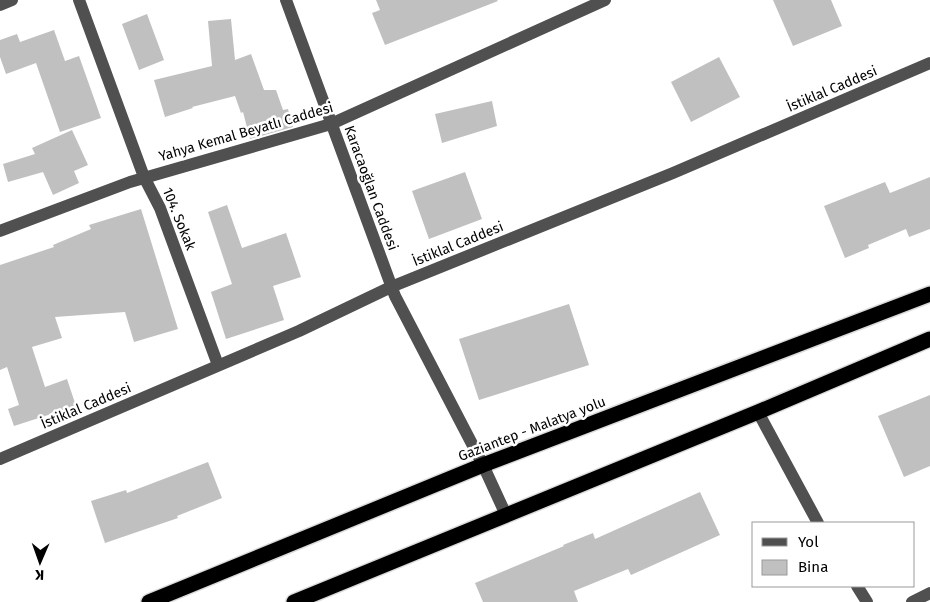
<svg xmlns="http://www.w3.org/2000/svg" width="930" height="602" viewBox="0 0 930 602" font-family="'Fira Sans',sans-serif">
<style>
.building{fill:#c0c0c0}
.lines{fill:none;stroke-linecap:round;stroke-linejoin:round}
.highway-casing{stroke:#dbdbdb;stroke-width:18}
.minor{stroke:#505050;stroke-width:12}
.highway{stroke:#000;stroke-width:15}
.labels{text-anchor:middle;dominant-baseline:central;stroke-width:5;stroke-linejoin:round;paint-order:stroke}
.street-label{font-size:14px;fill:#000;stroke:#fff}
</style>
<rect width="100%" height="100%" fill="#fff"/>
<!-- building -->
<path class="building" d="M376,0h121l1,1 -113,44 -13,-32 8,-3z
M773,0h58l11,26 -49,20z
M147,14l17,46 -25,10 -17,-46z
M231,19l4,41 16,-6 13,36h12l7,20 5,-1 5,18 -43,12 -7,-27 -2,1 -6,-17 -43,11 1,1 -28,9 -11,-37 58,-14 -4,-45z
M54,30l11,31 14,-5 22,62 -41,14 -24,-69 -30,11 -6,-17v-17l17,-6 3,8z
M719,57l21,40 -49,25 -20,-40z
M492,101l5,25 -55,17 -7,-29z
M72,130l16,35 -14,6 5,12 -26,12 -10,-23 -35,10 -5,-18 32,-10 -3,-6z
M465,172l17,47 -53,20 -17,-48z
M930,177v52l-21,8 -3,-8 -38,16 1,3 -24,10 -21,-52 61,-24 5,11z
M227,205l15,43 44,-15 15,44 -28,9 11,34 -58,19 -15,-47 21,-8 -24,-72z
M141,209l37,120 -44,13 -9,-30 -70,5 7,21 -30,9 13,40 22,-8 9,27 -62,20 -6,-17 11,-4 -12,-38 -7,3v-105l54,-18 -1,-2 38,-16 -2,-4z
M569,304l20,61 -110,35 -20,-61z
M930,395v71l-26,11 -26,-61z
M208,462l14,36 -45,18 1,2 -73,25 -14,-42 35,-11 1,3z
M700,492l20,43 -89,40 -3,-6 -54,22 4,11h-95l-8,-19 89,-37 -1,-1 30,-12 2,6z"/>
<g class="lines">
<!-- highway casing -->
<g class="highway-casing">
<path id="highway" d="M149,602l334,-137 447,-171
M294,602l464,-190 172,-73"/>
</g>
<!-- minor -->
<path class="minor" d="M79,0l65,177 16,31 58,157
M286,0l109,296 88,169 23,50
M0,5l12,-5
M0,231l130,-49 201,-58 274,-124
M758,412l60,111
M0,459l299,-128 92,-44 282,-114 257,-110
M857,586l10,16
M912,602l18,-9"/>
<!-- highway -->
<use href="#highway" class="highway"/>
</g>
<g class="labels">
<!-- street labels -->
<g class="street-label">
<text transform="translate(832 89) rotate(-23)">İstiklal Caddesi</text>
<text transform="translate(246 132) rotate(-16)">Yahya Kemal Beyatlı Caddesi</text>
<text transform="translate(371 188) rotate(70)">Karacaoğlan Caddesi</text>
<text transform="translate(179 219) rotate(68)">104. Sokak</text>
<text transform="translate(458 244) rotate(-22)">İstiklal Caddesi</text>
<text transform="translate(86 406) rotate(-23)">İstiklal Caddesi</text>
<text transform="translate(532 429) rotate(-21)">Gaziantep - Malatya yolu</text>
</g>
</g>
<!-- legend -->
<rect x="752" y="522" width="162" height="65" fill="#ffffff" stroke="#999999"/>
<rect x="762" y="538" width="25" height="8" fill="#505050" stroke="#999999"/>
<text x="798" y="547" font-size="15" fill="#000000">Yol</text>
<rect x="762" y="560" width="25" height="15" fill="#c0c0c0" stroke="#999999"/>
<text x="798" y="572" font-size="15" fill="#000000">Bina</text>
<!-- north arrow -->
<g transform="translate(40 562) rotate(182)" stroke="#ffffff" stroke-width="4" paint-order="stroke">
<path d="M0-4L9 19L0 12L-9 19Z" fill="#000000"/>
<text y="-8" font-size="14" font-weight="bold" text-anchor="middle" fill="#000000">K</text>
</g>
</svg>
